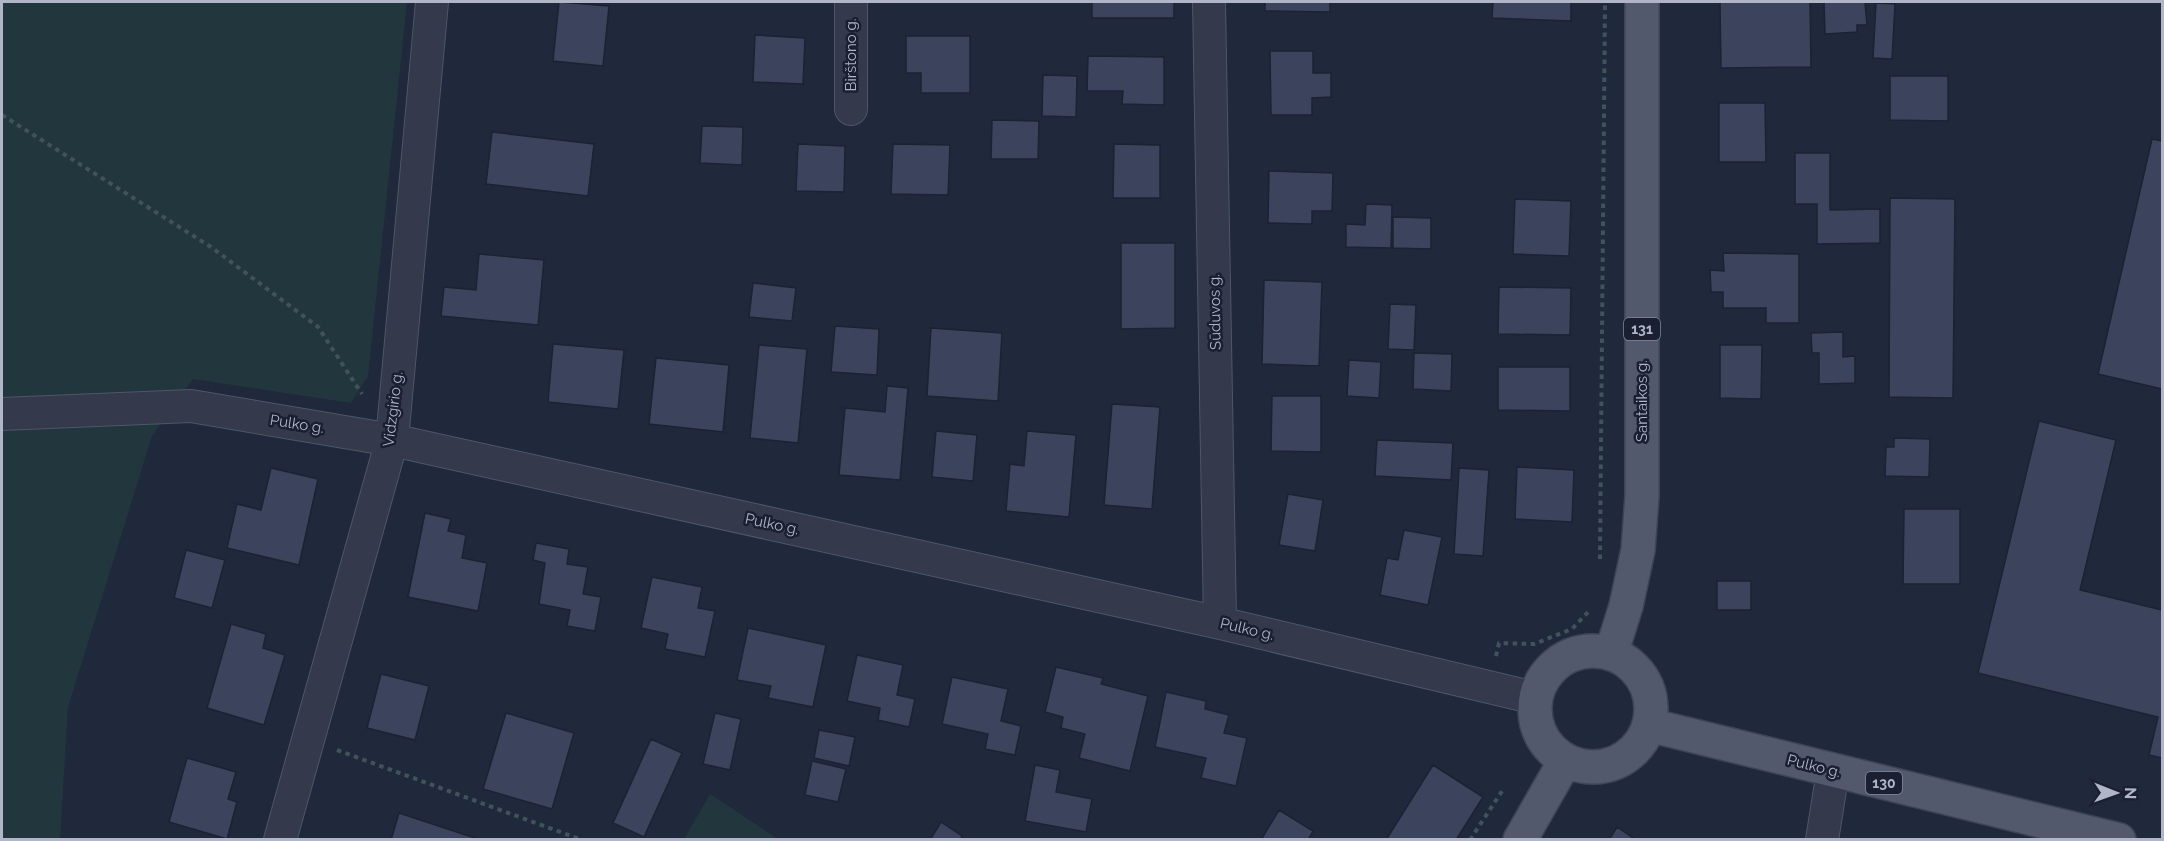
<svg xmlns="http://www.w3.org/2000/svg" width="2164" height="841" viewBox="0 0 2164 841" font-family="Raleway,sans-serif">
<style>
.green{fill:#22363d}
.building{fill:#3c445d;stroke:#1c2233;stroke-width:1.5}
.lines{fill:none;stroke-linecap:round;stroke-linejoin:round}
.street-casing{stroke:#505567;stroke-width:34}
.primary-casing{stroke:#3e4455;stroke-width:36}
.path{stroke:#40535b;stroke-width:4;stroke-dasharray:4.5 4.5;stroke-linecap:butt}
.street{stroke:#343a4c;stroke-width:32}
.primary{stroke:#52596d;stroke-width:33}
.labels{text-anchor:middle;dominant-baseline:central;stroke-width:5;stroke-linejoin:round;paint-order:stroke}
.shield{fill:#1a2031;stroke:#83889b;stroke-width:1.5}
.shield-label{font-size:14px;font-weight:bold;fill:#b0b5c8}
.street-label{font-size:15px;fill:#b0b5c8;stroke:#1a2031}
</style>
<rect width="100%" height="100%" fill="#20283c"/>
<!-- green -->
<path class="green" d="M2,2h405l-39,374 -17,27 -158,-24 -41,57 -84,271 -8,132 -58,1z
M710,794l68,45h-94z"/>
<!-- building -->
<path class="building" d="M559,2l50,4 -6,60 -50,-5z
M1092,2h82v16h-82z
M1265,2h65v10l-65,-1z
M1493,2h78v19l-79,-3z
M1720,2h90l1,65 -90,1z
M1824,2h41l2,23h-10v7l-32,2z
M1876,3l19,1 -3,55 -19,-1z
M755,35l50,3 -2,46 -50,-2z
M906,36h64v57h-49v-20h-15z
M1270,51h43v22h18v24l-19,1v17h-41z
M1088,56l76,1v48l-42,-1 1,-13h-36z
M1043,75l34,1 -1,41 -34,-1z
M1890,76h58v45l-58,-1z
M1719,103h46l1,59h-47z
M992,120l47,1 -1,38h-47z
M702,126l41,1 -1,38 -42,-2z
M492,132l102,12 -6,52 -102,-12z
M2152,139l10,2v248l-64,-15z
M798,144l47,2 -1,46 -48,-1z
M893,144l57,1 -2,50 -57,-1z
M1114,144l46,1v53h-47z
M1795,153h35v57l50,-1v34l-63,1v-40h-22z
M1269,171l64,2 -1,38h-20v13l-44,-1z
M1890,198l65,1 -2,199 -64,-1z
M1515,199l56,2 -2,55 -56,-2z
M1366,204l26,1 -1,43 -45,-1v-23l19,1z
M1393,217l38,1v31l-38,-1z
M1121,243h54v85l-54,1z
M1723,253l76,1v69h-33v-15h-43v-16h-12l-1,-22 14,1z
M479,254l65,6 -6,65 -97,-9 3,-29 32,3z
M1264,280l58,2 -3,84 -57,-2z
M753,283l43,5 -4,33 -43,-4z
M1499,287l72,1 -1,47 -72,-1z
M1390,304l26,1 -2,45 -26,-1z
M835,326l44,3 -2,46 -46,-3z
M931,328l71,5 -4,68 -71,-5z
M1843,332v25l12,-1v27l-36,1v-31h-7l-1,-20z
M553,344l71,6 -6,59 -70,-7z
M759,345l48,4 -9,94 -48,-5z
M1720,345h42l-1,54 -41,-1z
M1414,353l38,1 -1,37 -38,-2z
M656,358l73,7 -6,67 -74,-8z
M1349,360l32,2 -2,36 -32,-2z
M1498,367h72v44l-72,-1z
M887,386l21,2 -8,92 -61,-5 6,-67 40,4z
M1272,396h49v56l-50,-1z
M1112,404l48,3 -8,102 -48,-4z
M2039,421l77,19 -36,150 82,20v148l-13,-3 9,-38 -180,-44z
M936,431l41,4 -4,46 -41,-4z
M1027,431l49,4 -7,82 -63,-6 4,-47 14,2z
M1894,438l36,1 -1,38 -44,-1 1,-29h8z
M1377,440l76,3 -2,37 -76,-4z
M1517,467l57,3 -2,52 -57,-3z
M271,468l47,11 -19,86 -72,-17 10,-44 24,6z
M1459,468l30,2 -6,86 -29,-2z
M1288,494l35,6 -8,51 -36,-6z
M1904,509h56v75h-57z
M425,513l26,6 -3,12 18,4 -4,23 25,5 -9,48 -70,-14z
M1404,530l38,7 -14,68 -48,-10 7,-37 11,2z
M536,543l33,6 -2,15 21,3 -5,27 18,3 -6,34 -28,-5 3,-16 -31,-6 6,-41 -12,-3z
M186,550l39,10 -13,48 -38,-10z
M652,577l50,10 -4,21 17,3 -10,46 -40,-8 3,-15 -27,-6z
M1717,581h34v29h-34z
M231,624l35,10 -3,14 22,7 -21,70 -57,-17z
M748,628l78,17 -13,62 -45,-9 3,-12 -34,-6z
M857,655l46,10 -6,30 18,4 -6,28 -31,-7 2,-12 -33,-7z
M1056,667l47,11 -2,6 47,12 -18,75 -51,-13 6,-24 -24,-6 2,-11 -18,-5z
M381,674l48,12 -14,54 -48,-12z
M952,677l56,12 -7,32 20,5 -6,29 -30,-6 3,-15 -46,-10z
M1166,692l40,9 -1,8 24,6 -5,18 23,5 -11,48 -35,-8 5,-20 -51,-11z
M506,713l68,20 -22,76 -69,-20z
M715,713l26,6 -11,51 -27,-6z
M819,730l36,7 -6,29 -35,-8z
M651,739l31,14 -38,84 -31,-14z
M187,758l49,14 -8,27 9,3 -10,37 -58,-17z
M812,761l34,8 -8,33 -33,-7z
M1035,765l25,5 -4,22 36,7 -6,33 -61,-11z
M1433,765l50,32 -27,43h-70z
M1279,810l34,21 -5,9h-47z
M399,813l82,27h-90z
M941,822l21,14 -2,4h-30z
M1617,827l19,13h-27z"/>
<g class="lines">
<!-- street casing -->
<g class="street-casing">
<path id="street" d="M851,2v107
M1209,2l11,621
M2,414l189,-8 201,34 828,183 315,75
M280,840l112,-400 40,-438
M1822,840l11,-69"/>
</g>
<!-- primary casing -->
<g class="primary-casing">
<path id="primary" d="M1535 709a58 58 0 1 1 116 0a58 58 0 1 1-116 0Z
M1611,654l15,-48 12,-56 4,-54v-494
M1649,725l470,115
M1520,840l45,-79"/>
</g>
<!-- path -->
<path class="path" d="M2,115l209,132 107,80 44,67
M1600,559l5,-557
M1496,656l3,-13 35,1 38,-15 16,-17
M337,750l245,90
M1470,840l34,-52"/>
<!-- street -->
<use href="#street" class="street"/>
<!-- primary -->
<use href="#primary" class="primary"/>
</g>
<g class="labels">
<!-- shield labels -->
<g class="shield">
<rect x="1624" y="318" width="36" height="22" rx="4.5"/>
<rect x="1866" y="772" width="36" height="22" rx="4.5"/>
</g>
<g class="shield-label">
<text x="1642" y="329">131</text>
<text x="1884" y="783">130</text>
</g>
<!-- street labels -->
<g class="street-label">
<text transform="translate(851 55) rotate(-90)">Birštono g.</text>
<text transform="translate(1215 312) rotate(-91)">Sūduvos g.</text>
<text transform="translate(1642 401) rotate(-90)">Santaikos g.</text>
<text transform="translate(393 409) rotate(-83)">Vidzgirio g.</text>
<text transform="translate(297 424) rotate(9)">Pulko g.</text>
<text transform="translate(772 524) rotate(12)">Pulko g.</text>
<text transform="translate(1247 629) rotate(13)">Pulko g.</text>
<text transform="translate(1814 766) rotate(14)">Pulko g.</text>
</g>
</g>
<!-- border -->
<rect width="2164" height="841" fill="none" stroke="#b0b5c8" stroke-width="6"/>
<!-- north arrow -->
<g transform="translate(2116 793) rotate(91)" stroke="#1a2031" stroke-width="4.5" paint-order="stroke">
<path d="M0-4.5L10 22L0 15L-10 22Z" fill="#b0b5c8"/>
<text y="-9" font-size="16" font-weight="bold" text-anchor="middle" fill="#b0b5c8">N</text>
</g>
</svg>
